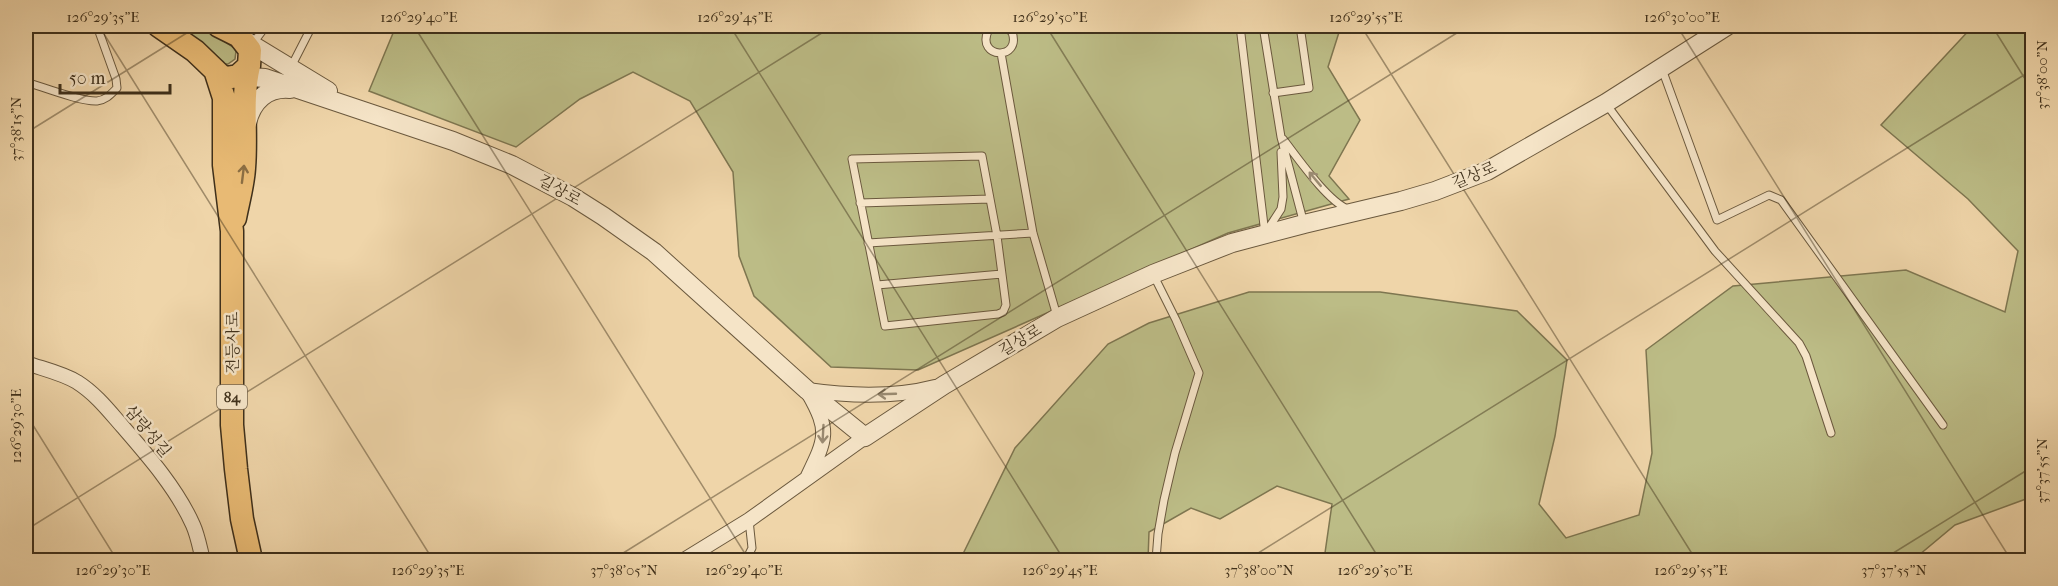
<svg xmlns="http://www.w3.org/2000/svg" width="2058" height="586" viewBox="0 0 2058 586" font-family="'IM FELL French Canon','Noto Serif KR',serif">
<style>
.green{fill:#bcbc86;stroke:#7e7650;stroke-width:1.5}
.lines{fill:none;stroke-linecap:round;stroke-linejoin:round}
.service-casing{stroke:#6b593e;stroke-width:9}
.minor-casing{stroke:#6b593e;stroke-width:16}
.tertiary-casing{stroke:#6b593e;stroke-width:20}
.primary-casing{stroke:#3f301b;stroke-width:25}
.service{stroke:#f5e4c7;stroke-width:7}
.minor{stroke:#f5e4c7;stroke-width:14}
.tertiary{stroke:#f5e4c7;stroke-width:18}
.primary{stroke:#e8ba74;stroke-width:22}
.oneway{stroke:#8b6e43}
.oneway2{stroke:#9a8a71}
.ticks{fill:none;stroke:#3f301b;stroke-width:1.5;stroke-opacity:0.45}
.labels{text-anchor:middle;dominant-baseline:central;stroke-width:5;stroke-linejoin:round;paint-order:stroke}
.shield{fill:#f5e4c7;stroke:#76664f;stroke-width:1.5}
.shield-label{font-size:15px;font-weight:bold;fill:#3f301b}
.street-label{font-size:16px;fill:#3f301b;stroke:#f5e4c7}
.neatline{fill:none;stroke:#3f301b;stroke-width:2}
.ticks-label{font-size:15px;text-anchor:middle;fill:#3f301b}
</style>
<rect width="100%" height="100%" fill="#efd5a9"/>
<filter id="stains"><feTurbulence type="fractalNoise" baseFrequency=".00333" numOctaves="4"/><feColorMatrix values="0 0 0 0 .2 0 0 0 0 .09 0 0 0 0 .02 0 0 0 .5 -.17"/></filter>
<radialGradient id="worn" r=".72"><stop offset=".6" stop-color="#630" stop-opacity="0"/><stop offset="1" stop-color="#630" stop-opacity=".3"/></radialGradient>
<!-- green -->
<path class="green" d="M177,26h24l33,22 2,3 -1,8 -7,5h-4z
M396,26h945l-13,41 32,53 -31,56 20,23 -121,34 -310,137 -87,-3 -77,-71 -15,-40 -6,-84 -43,-71 -57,-29 -53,27 -64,48 -147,-56z
M1973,26h59v480l-6,-7 -71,26 -42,35h-589l8,-56 -55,-18 -57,33 -29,-11 -42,24 -1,28h-188l55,-112 93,-104 41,-21 100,-31h131l137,19 50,49 -12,76 -16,68 27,34 73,-23 13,-62 -6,-103 87,-64 173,-16 99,42 13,-61 -50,-52 -87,-74z"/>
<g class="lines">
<!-- service casing -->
<g class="service-casing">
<path id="service" d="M997,26l-9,5c-12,28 34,30 24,1l-9,-6
M1240,26l25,208
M1263,26l18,111 23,87
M253,43l13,-17
M1001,53l32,180 24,83
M291,67l21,-41
M1662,69l55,151 52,-25 12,5 162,225
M26,82c17,5 55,20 71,19 9,-1 14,-7 20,-13l-1,-9 -19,-53
M1273,93l36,-5 -9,-62
M1607,105l108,146 84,92 7,13 25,77
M1283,139c14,18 45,63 65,70
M982,156l15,80 9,69 -3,7 -5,2 -113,12 -33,-167z
M860,203l130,-4
M1268,229l13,-20 2,-12 -2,-45
M868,243l165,-10
M1153,274l23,46 23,53 -24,80 -11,47 -6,34 -2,26
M877,285l125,-11
M746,560l6,-12 -3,-28"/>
</g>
<!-- minor casing -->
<g class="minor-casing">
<path id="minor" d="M26,363c17,6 36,10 51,19 19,12 32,29 46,45 26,30 54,62 70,98 5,11 7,24 10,35
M807,390c42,6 86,8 128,-3
M808,476c18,-37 22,-45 1,-82
M684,560l65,-40 116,-83"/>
</g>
<!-- tertiary casing -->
<g class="tertiary-casing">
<path id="tertiary" d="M241,38l87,53
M238,76l27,2 188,63 59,24 61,32 30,19 51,36 153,138 58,47 79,-52 113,-67 96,-44 79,-31 72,-19 97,-23 34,-10 52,-20 119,-68 121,-77
M247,123c5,-22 20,-36 43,-34"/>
</g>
<!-- primary casing -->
<g class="primary-casing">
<path id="primary" d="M159,26l36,25 25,24 6,3 12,-2 11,-10 1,-16 -11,-14 -20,-10
M215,70l9,28v67l8,66v194l4,44 6,50 9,41
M235,218c3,-16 8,-33 9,-50 3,-35 -3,-68 5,-102"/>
</g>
<!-- service -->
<use href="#service" class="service"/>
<!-- minor -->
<use href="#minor" class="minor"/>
<!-- tertiary -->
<use href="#tertiary" class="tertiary"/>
<!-- primary -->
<use href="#primary" class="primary"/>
</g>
<!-- one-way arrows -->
<defs><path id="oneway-shaft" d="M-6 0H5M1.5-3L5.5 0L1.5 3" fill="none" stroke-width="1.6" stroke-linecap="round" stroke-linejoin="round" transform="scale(1.5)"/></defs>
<use class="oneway" href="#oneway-shaft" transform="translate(243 174) rotate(-83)"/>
<g class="oneway2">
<use href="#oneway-shaft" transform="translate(1315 179) rotate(-130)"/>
<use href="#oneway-shaft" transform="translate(887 394) rotate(178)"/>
<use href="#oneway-shaft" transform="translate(823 434) rotate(93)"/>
</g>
<!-- ticks -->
<path class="ticks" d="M99,26l334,534M414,26l335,534M730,26l334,534M1046,26l334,534M1361,26l335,534M1677,26l334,534M1992,26l40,64M26,133l172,-107M26,414l91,146M26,530l807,-504M612,560l856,-534M1247,560l785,-490M1882,560l150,-93"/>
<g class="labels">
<!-- shield labels -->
<rect class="shield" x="217" y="385" width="30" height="24" rx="4.5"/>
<g class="shield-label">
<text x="232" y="397">84</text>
</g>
<!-- street labels -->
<g class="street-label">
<text transform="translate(1474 175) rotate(-23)">길상로</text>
<text transform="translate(560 190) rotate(29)">길상로</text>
<text transform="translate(1020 340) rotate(-31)">길상로</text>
<text transform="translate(232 343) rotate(-90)">전등사로</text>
<text transform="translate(148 431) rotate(50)">삼랑성길</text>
</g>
</g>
<!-- margin -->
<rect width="2058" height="586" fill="none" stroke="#efd5a9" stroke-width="66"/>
<!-- scale -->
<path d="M60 84v9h110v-9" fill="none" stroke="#3f301b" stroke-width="3"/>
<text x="69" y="84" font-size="18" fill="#3f301b" stroke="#f5e4c7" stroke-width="4.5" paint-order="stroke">50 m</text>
<rect x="33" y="33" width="1992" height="520" class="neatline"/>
<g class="ticks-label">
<text x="103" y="22">126°29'35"E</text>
<text x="419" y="22">126°29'40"E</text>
<text x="735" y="22">126°29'45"E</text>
<text x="1050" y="22">126°29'50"E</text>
<text x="1366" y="22">126°29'55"E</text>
<text x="1682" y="22">126°30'00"E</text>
<text transform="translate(2042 75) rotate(-90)" y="5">37°38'00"N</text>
<text transform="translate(16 129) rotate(-90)" y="5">37°38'15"N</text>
<text transform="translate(16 426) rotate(-90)" y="5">126°29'30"E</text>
<text transform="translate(2042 471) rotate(-90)" y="5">37°37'55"N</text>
<text x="113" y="575">126°29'30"E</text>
<text x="428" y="575">126°29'35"E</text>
<text x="624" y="575">37°38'05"N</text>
<text x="744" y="575">126°29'40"E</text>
<text x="1060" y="575">126°29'45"E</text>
<text x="1259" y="575">37°38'00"N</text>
<text x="1375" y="575">126°29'50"E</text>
<text x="1691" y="575">126°29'55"E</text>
<text x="1894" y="575">37°37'55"N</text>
</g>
<rect width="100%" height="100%" filter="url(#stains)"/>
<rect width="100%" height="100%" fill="url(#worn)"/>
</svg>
